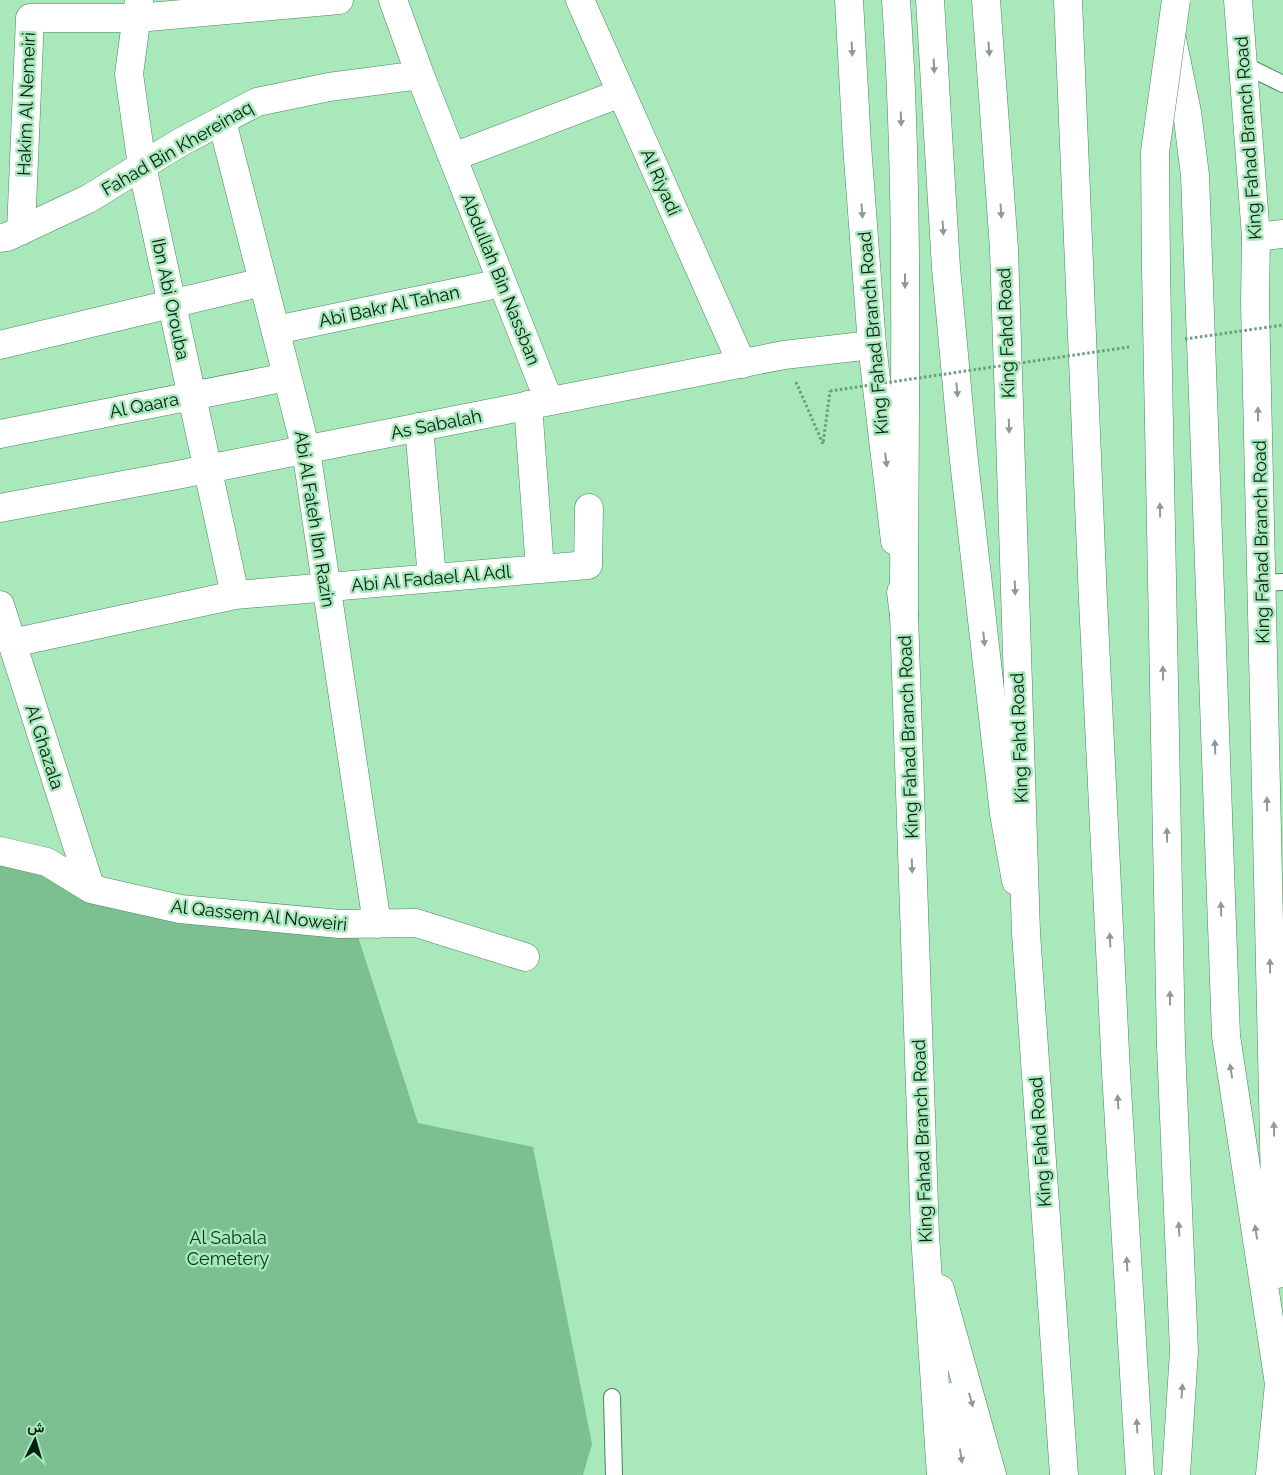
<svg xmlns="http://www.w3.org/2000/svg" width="1283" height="1475" viewBox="0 0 1283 1475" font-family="Raleway,Vazirmatn,sans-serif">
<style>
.green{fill:#7cbf91}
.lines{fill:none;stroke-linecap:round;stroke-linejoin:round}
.lane-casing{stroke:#49865e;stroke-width:18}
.street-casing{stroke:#49865e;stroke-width:29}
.secondary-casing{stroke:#49865e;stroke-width:29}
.primary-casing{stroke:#49865e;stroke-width:29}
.highway-casing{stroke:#49865e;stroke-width:29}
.path{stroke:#6c9e7c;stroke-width:3;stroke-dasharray:2.5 2.5;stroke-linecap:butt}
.lane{stroke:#fff;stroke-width:16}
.street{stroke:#fff;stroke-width:28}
.secondary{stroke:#fff;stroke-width:28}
.primary{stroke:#fff;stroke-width:28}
.highway{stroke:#fff;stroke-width:28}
.highway-bridge-casing{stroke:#49865e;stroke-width:29;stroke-linecap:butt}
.path-bridge{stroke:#6c9e7c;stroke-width:3;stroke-dasharray:2.5 2.5;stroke-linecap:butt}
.highway-bridge{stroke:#fff;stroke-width:28}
.oneway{fill:#8e9a93}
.labels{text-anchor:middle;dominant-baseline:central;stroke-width:5;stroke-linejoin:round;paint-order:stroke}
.street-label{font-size:18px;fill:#051f0f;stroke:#a8e8bb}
.park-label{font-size:18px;fill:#00381b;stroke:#a8e8bb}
</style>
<rect width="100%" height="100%" fill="#a8e8bb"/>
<!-- green -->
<path class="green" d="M0,853l91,36 263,35 64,199 115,24 59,297 -9,31h-583z"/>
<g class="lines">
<!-- lane casing -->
<g class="lane-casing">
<path id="lane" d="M1242,64l41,20
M1262,583l21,-1
M612,1397l2,78"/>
</g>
<!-- street casing -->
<g class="street-casing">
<path id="street" d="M139,0l-10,74 13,92 93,429
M393,0l27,75 129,326
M580,0l162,364
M222,121l84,329 71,474
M453,157l168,-64
M21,231l9,-213h107l202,-18
M1256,237l27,-3
M0,238l7,-1 81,-38 93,-57 76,-40 72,-15 91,-12
M276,330l226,-47
M0,345l263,-63
M528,405l12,164
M419,427l13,151
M0,434l287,-57
M0,605l91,284
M12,643l223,-48 353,-30 1,-57
M0,851l47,11 44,27 89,20 160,15 76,-1 109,34"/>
</g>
<!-- secondary casing -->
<g class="secondary-casing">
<path id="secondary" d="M0,508l177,-33 607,-120 88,-10"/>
</g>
<!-- primary casing -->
<g class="primary-casing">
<path id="primary" d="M849,0l8,145 15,200 23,196
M930,0l16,268 17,184 41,362 12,67
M1238,0l18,237 -1,66 22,971
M1172,39l15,73 8,63 31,861 53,348 -9,91
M901,592l3,23 21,620 16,240
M940,1289l52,186
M951,1397l13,78"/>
</g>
<!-- highway casing -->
<g class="highway-casing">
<path id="highway" d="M896,0c14,204 8,410 8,615
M986,0l18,249 22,684 38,542
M1068,0l25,600 23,472 24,403
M1171,1046l13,305 -8,124"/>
</g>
<!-- path -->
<path class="path" d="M796,382l27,62 7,-53"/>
<!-- lane -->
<use href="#lane" class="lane"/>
<!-- street -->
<use href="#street" class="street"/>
<!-- secondary -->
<use href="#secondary" class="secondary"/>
<!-- primary -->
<use href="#primary" class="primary"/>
<!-- highway -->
<use href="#highway" class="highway"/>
<!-- highway-bridge casing -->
<g class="highway-bridge-casing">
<path id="highway-bridge" d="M1171,1046l-15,-777 -1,-117 21,-152"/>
</g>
<!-- path-bridge -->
<path class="path-bridge" d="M1185,339l98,-14
M830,391l299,-44"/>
<!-- highway-bridge -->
<use href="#highway-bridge" class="highway-bridge"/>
</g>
<!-- one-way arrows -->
<defs><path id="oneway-solid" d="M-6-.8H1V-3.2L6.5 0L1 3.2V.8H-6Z" transform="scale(1.25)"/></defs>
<g class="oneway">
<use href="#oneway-solid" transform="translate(852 49) rotate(87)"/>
<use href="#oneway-solid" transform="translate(989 49) rotate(86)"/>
<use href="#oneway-solid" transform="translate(934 66) rotate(87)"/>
<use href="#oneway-solid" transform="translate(901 119) rotate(88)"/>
<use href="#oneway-solid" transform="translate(862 211) rotate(86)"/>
<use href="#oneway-solid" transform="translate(1001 211) rotate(86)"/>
<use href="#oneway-solid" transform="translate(943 228) rotate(87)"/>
<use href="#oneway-solid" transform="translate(905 281) rotate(90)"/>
<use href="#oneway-solid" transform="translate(957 390) rotate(85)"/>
<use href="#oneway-solid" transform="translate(1258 414) rotate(-91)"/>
<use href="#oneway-solid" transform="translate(1009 426) rotate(88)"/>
<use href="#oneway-solid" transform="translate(886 460) rotate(83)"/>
<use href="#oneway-solid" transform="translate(1160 510) rotate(-91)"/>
<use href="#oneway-solid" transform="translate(1015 588) rotate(88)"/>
<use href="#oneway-solid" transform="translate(984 639) rotate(84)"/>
<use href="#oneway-solid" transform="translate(1163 673) rotate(-91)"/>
<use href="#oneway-solid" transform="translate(1215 747) rotate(-92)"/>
<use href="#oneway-solid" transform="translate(1267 804) rotate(-91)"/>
<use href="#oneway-solid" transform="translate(1167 835) rotate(-91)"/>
<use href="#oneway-solid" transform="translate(912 866) rotate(88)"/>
<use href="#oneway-solid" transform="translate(1221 909) rotate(-92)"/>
<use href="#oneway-solid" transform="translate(1110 940) rotate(-93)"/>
<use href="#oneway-solid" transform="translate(1270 966) rotate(-91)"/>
<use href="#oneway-solid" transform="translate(1170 998) rotate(-91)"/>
<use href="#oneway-solid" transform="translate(1231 1071) rotate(-99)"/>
<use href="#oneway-solid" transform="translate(1118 1102) rotate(-93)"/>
<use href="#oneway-solid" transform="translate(1274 1129) rotate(-91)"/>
<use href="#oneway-solid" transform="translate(1179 1229) rotate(-93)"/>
<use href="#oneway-solid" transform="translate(1256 1232) rotate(-99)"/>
<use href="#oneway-solid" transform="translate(1127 1264) rotate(-93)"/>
<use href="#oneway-solid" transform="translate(1182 1391) rotate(-86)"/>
<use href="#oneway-solid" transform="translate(971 1400) rotate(74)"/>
<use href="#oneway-solid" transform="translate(1137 1426) rotate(-93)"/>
<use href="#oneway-solid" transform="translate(961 1456) rotate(81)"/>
</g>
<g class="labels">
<!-- street labels -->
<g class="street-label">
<text transform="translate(26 104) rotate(-88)">Hakim Al Nemeiri</text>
<text transform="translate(1248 138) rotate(-94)">King Fahad Branch Road</text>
<text transform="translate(177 148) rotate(-30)">Fahad Bin Khereinaq</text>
<text transform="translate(661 182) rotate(66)">Al Riyadi</text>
<text transform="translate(501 279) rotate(68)">Abdullah Bin Nassban</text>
<text transform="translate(171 299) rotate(78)">Ibn Abi Orouba</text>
<text transform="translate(389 306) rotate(-12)">Abi Bakr Al Tahan</text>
<text transform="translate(873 333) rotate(-95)">King Fahad Branch Road</text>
<text transform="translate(1006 333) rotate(-92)">King Fahd Road</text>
<text transform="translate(144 405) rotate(-11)">Al Qaara</text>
<text transform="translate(436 424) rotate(-11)">As Sabalah</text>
<text transform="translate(315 519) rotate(81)">Abi Al Fateh Ibn Razin</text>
<text transform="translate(1261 542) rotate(-91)">King Fahad Branch Road</text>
<text transform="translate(431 578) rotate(-5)">Abi Al Fadael Al Adl</text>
<text transform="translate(908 737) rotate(-92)">King Fahad Branch Road</text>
<text transform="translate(1019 738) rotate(-92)">King Fahd Road</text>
<text transform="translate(45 747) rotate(72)">Al Ghazala</text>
<text transform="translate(259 915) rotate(6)">Al Qassem Al Noweiri</text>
<text transform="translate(922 1141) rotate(-92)">King Fahad Branch Road</text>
<text transform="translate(1040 1142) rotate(-94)">King Fahd Road</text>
</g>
<!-- park labels -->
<g class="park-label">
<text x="228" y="1237">Al Sabala<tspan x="228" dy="21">Cemetery</tspan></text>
</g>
</g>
<!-- north arrow -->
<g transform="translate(35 1440) rotate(5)" stroke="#a8e8bb" stroke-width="4" paint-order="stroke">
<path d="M0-4L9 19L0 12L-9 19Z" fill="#051f0f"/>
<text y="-8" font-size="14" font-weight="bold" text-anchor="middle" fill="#051f0f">ش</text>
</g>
</svg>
